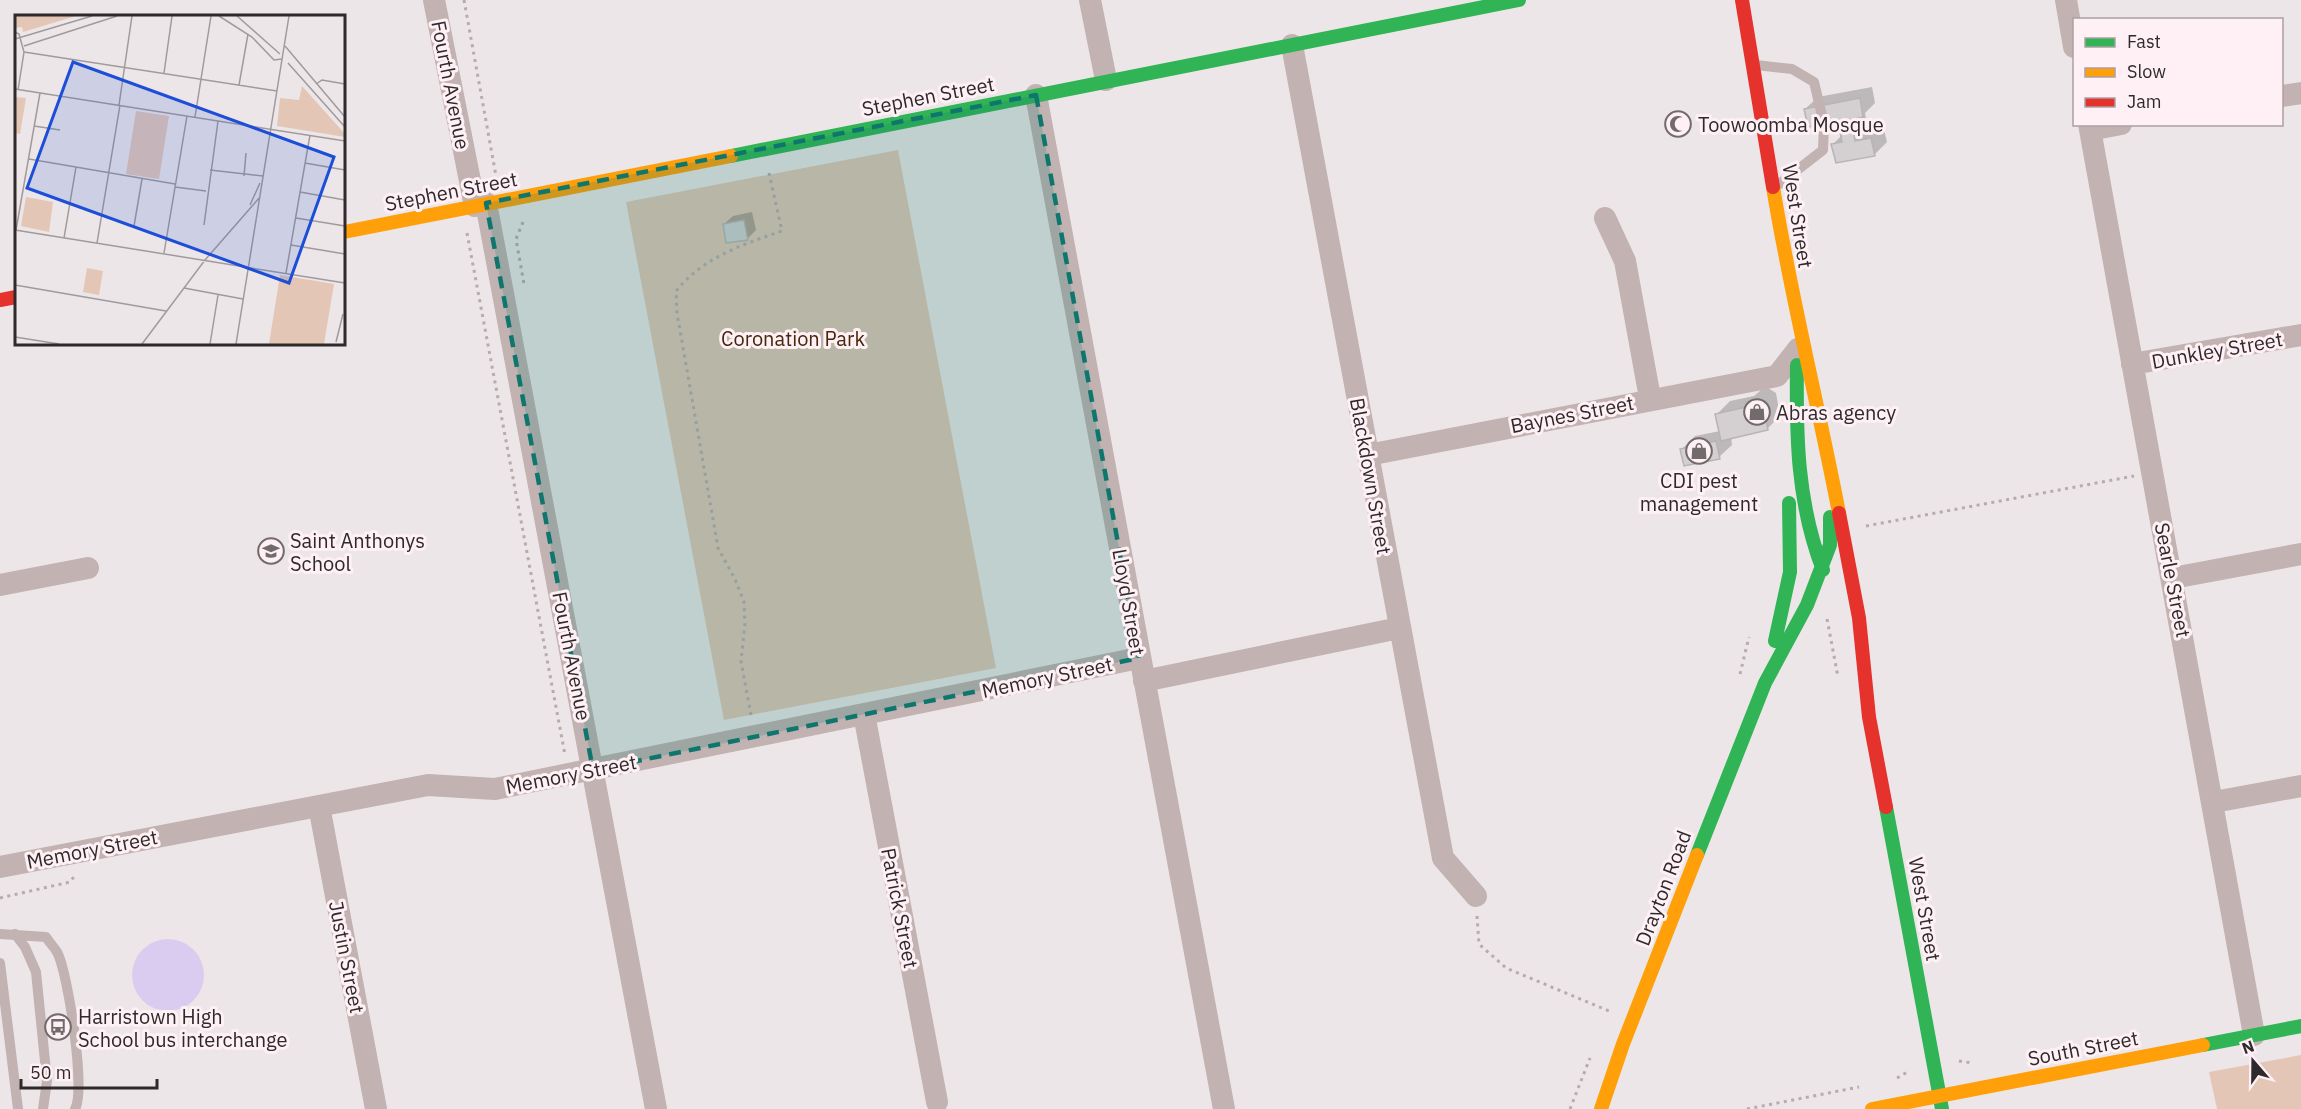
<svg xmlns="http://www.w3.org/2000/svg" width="2301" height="1109" viewBox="0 0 2301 1109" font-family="'IBM Plex Sans',sans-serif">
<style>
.green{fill:#e3c6b6}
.water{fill:#daccf0}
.shadow{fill:#0003}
.building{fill:#d4cfd1;stroke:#b8b3b6;stroke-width:1.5}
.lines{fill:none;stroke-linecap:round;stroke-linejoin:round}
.path{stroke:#b7abac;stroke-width:3;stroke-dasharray:3 4.5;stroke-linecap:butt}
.lane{stroke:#c2b2b1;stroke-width:10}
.street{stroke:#c2b2b1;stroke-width:22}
.fast{stroke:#30b455;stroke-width:14}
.slow{stroke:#ff9f0a;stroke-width:14}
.jam{stroke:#e5322d;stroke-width:14}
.marked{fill:#0f766e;fill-opacity:0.2;stroke:#0f766e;stroke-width:4.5;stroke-dasharray:12 8;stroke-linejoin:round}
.labels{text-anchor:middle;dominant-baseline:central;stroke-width:6;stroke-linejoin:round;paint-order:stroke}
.street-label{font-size:20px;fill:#2e292a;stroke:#fef0f4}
.poi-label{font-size:20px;fill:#2e292a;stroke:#fef0f4;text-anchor:start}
.park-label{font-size:20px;fill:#46260c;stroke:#fef0f4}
.inset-road{fill:none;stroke:#a19a9c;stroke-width:1.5}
.view{fill:#1d4ed8;fill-opacity:0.15;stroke:#1d4ed8;stroke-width:3}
.inset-edge{fill:none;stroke:#2e292a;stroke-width:3}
</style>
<rect width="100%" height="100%" fill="#ede6e8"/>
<!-- green -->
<path class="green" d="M898,150l98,518 -272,52 -98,-518z
M2301,1055v54h-84l-8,-37z"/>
<!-- water -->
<path class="water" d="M132 975a36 36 0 1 1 72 0a36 36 0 1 1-72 0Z"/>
<!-- shadow -->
<path class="shadow" d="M1872,87l3,16 -10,10 3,16 15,-3 4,16 -13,13 -41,-11 9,-9 -3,-15 -34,-11 13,-12z
M752,212l4,18 -9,9 -23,-15 9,-8z
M1768,388l8,5 4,23 -13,13 -36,8 1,8 -13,12 -37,-8 13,-13 25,-5 -3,-17 13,-13 24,-5 7,-6z"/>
<!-- building -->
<path class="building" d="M1860,98l3,19 -12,3 4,21 16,-3 4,18 -39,7 -5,-19 11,-2 -4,-21 -30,6 -4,-18z
M744,220l4,20 -22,3 -3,-19z
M1755,400l8,6 5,24 -47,11 -6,-27 32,-7 -1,-5z
M1716,441l4,18 -36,7 -4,-17z"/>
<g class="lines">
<!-- path -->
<path class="path" d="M464,0l32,176
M523,222l-7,17 8,45
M467,233l98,522
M1866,526l268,-50
M1827,619l11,58
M1740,674l9,-37
M751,715l-10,-54 4,-37 -1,-22 -9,-23 -17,-31 -41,-235 -1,-22c28,-34 65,-46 106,-60l-13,-58
M0,898l70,-16 6,-8
M1477,916l2,28 27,24 103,43
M1959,1061l13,2
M1897,1078l12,-7
M1570,1109l20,-51
M1747,1109l112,-22"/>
<!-- lane -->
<path class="lane" d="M1756,65l36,4 22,13 10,42 -1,26 -45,35
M0,934l46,3c3,5 8,10 11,15 11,20 29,139 18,157
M15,934l10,13 11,25 11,109 -4,28
M0,963l18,146"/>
<!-- street -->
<path class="street" d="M434,0l41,206
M1090,0l16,80
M2066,0l8,47
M1292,45l151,813 33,38
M1036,95l188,1014
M2282,96l19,-3
M2089,124l165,911
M2090,130l31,-6
M486,203l170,906
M1605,218l20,43 25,137
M2132,364l169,-29
M1368,455l409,-79 21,-27
M2173,578l128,-24
M0,585l88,-17
M1144,681l255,-53
M864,714l73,388
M2214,802l87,-16
M319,806l57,303
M0,867l428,-82 67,4 644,-131"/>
<!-- fast -->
<path class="fast" d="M731,156l788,-156
M1797,365c-1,71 0,138 26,205
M1775,641l15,-69 -1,-69
M1886,807l56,302
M1697,855l68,-172 42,-78 23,-60v-28
M2203,1045l98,-19"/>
<!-- slow -->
<path class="slow" d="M1773,187c18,110 45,217 66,326
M344,232l387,-76
M1601,1109l22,-65 74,-189
M1872,1109l331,-64"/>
<!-- jam -->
<path class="jam" d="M1742,0l31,187
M0,300l16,-3
M1839,513l20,105 10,99 17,90"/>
</g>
<!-- marked area -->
<path class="marked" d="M1036,95l103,563 -546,112 -107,-567z"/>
<!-- icons -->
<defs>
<g id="mosque-ring" transform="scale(1.35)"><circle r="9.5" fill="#fef0f4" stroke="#716b6c" stroke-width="1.5"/><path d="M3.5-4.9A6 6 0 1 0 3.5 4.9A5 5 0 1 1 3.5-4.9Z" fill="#716b6c"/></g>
<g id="shop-ring" transform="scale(1.35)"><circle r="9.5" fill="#fef0f4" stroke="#716b6c" stroke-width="1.5"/><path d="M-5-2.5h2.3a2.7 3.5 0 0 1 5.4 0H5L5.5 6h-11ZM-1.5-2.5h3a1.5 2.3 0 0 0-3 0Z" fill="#716b6c"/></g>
<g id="school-ring" transform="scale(1.35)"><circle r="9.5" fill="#fef0f4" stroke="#716b6c" stroke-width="1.5"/><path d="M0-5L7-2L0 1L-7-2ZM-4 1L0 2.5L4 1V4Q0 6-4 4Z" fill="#716b6c"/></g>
<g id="bus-ring" transform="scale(1.35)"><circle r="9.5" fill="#fef0f4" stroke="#716b6c" stroke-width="1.5"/><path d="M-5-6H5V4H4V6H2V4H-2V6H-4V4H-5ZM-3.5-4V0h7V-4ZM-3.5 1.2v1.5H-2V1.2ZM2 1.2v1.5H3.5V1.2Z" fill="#716b6c"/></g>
</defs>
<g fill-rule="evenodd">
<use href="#mosque-ring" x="1678" y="124"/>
<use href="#shop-ring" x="1757" y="412"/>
<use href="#shop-ring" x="1699" y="451"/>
<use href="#school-ring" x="271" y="551"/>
<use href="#bus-ring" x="58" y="1027"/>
</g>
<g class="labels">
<!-- street labels -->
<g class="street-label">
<text transform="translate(451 85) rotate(79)">Fourth Avenue</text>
<text transform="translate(928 96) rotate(-11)">Stephen Street</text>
<text transform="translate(451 191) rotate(-11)">Stephen Street</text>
<text transform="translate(1798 216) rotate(81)">West Street</text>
<text transform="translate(2217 350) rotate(-10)">Dunkley Street</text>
<text transform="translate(1572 414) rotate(-11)">Baynes Street</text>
<text transform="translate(1371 476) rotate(80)">Blackdown Street</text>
<text transform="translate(2173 580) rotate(79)">Searle Street</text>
<text transform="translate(1129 602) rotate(80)">Lloyd Street</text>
<text transform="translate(572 656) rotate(79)">Fourth Avenue</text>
<text transform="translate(1047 677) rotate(-12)">Memory Street</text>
<text transform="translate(571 774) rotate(-11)">Memory Street</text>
<text transform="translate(92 849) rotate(-11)">Memory Street</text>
<text transform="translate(1663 888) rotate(-69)">Drayton Road</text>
<text transform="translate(900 908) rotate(79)">Patrick Street</text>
<text transform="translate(1925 909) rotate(80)">West Street</text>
<text transform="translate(347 957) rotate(79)">Justin Street</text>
<text transform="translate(2083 1048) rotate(-11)">South Street</text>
</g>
<!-- poi labels -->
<g class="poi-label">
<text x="1698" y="124">Toowoomba Mosque</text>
<text x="1776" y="412">Abras agency</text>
<text x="1699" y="480" text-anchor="middle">CDI pest<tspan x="1699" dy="23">management</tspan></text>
<text x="290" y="540">Saint Anthonys<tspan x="290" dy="23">School</tspan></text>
<text x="78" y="1016">Harristown High<tspan x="78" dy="23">School bus interchange</tspan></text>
</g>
<!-- park labels -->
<g class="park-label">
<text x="793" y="338">Coronation Park</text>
</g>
</g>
<!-- overview -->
<g transform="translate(15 15)">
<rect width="330" height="330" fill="#ede6e8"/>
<path d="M0,1h61l-53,16 -1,-5 -7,1zM287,71l43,48v3l-68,-11 3,-28 19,2zM0,82l11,1 -6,36 -5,-1zM121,96l33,5 -10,63 -33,-5zM11,182l27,5 -4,30 -28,-6zM72,253l16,3 -4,24 -16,-3zM265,260l54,9 -10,60h-55z" fill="#e3c6b6"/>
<path class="inset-road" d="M204,1l33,21 22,23 8,-1M222,1l43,38M0,17l4,2 5,18 -6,38M0,24l77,-23M9,31l93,-30M270,31l60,71M9,37l253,39M273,48l57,64M149,58l8,-57M301,69l6,-4 23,4M224,70l9,-51M0,74l330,52M104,90l13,-89M180,102l16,-101M19,111l26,4M14,144l146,25M290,148l40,7M195,155l53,6M229,161l2,-23M160,172l31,4M285,177l45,8M235,190l10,-22M281,203l49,8M189,210l14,-104M119,211l8,-47M0,215l330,53M1,215l24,-137M49,223l12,-71M82,228l23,-138M276,230l54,9M149,238l23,-137M271,258l24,-138M0,270l151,26M169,273l59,11M0,322l44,7M321,327l7,-28M127,329l63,-84 55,-63M195,329l8,-49M221,329l53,-328"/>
<path class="view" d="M58,47l261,95 -45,126 -262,-95z"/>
<rect width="330" height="330" class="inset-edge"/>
</g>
<!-- legend -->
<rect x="2073" y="18" width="210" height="108" fill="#fef0f4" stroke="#aba0a3" stroke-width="1.5"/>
<rect x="2085" y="38" width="30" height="9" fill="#30b455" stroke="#aba0a3" stroke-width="1.5"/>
<text x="2127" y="48" font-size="18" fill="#2e292a">Fast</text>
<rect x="2085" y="68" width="30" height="9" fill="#ff9f0a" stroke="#aba0a3" stroke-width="1.5"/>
<text x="2127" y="78" font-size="18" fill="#2e292a">Slow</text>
<rect x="2085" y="98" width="30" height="9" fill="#e5322d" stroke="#aba0a3" stroke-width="1.5"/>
<text x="2127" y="108" font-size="18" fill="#2e292a">Jam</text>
<!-- north arrow -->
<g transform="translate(2253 1061) rotate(340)" stroke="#fef0f4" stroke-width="4.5" paint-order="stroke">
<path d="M0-4.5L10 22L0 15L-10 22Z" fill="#2e292a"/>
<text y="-9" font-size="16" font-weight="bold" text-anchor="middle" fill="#2e292a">N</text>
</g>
<!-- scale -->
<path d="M21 1079v9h136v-9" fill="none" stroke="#2e292a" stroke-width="3"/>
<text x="30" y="1079" font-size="18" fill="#2e292a" stroke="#fef0f4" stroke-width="4.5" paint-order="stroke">50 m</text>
</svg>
